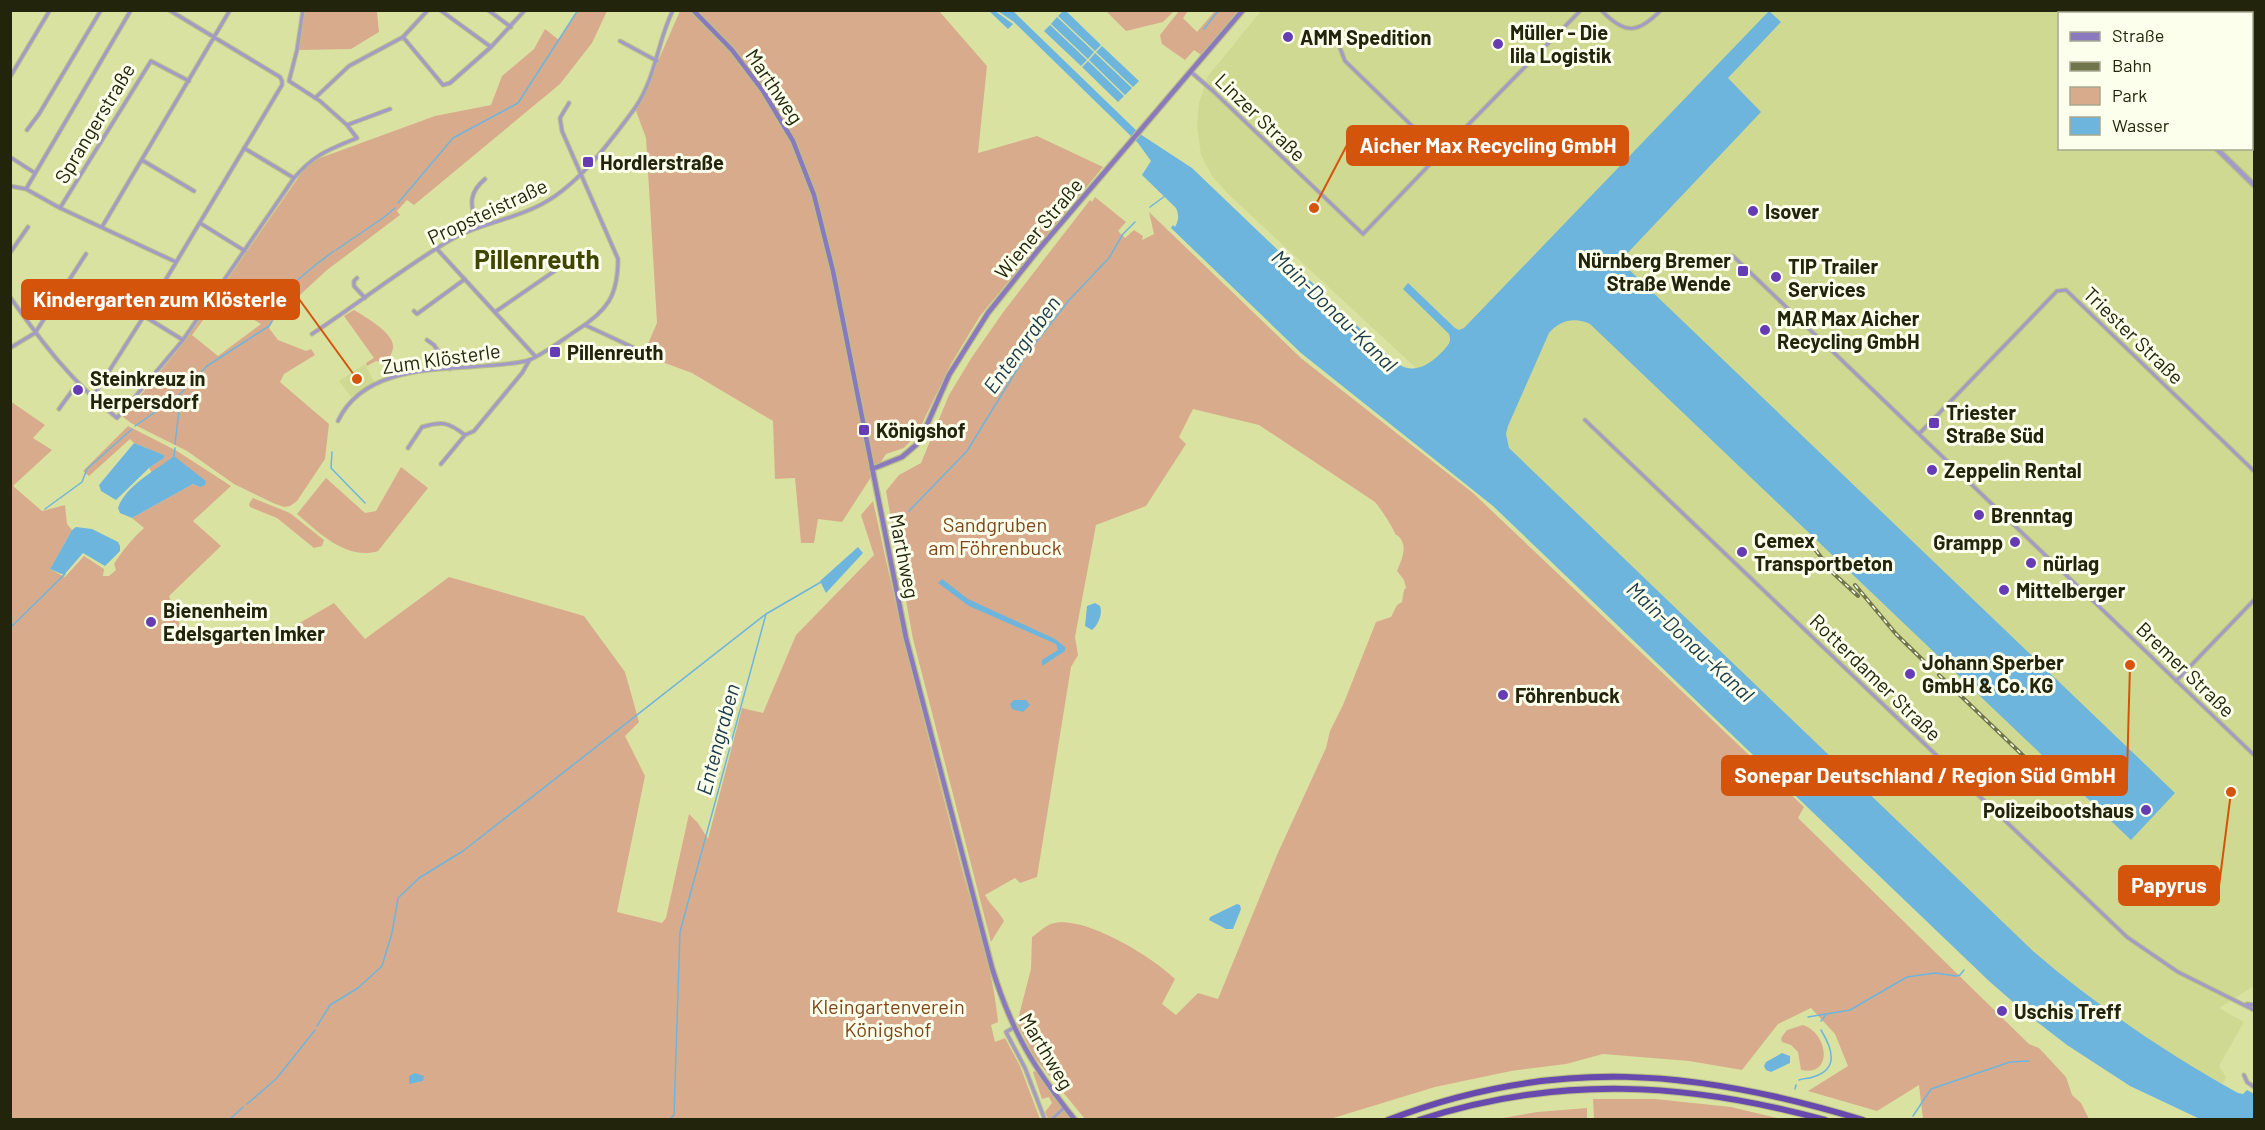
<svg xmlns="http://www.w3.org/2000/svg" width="2265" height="1130" viewBox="0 0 2265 1130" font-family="Barlow,sans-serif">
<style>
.built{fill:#d0d991;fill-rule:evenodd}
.green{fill:#d9ab8d;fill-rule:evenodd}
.water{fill:#6db5dd}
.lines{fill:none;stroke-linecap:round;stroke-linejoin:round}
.stream{stroke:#6db5dd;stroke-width:1.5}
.minor-casing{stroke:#b9c087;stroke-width:5}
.tertiary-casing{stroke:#b9c087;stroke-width:7}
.secondary-casing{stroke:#b9c087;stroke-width:7}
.motorway-casing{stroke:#b9c087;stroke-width:8}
.minor{stroke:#a49ac9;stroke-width:3}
.tertiary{stroke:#a49ac9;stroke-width:4.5}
.secondary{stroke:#8a79be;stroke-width:4.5}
.motorway{stroke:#6849ad;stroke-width:6}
.rail-casing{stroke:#70754b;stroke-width:4}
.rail{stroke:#fcffeb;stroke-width:1.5;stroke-dasharray:4.5;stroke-linecap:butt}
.poi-dot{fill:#653cb4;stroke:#fcffeb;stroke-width:2}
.labels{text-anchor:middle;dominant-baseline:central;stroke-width:6;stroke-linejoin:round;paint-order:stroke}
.poi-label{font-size:20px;font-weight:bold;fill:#22250b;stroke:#fcffeb;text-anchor:start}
.street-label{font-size:20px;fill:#22250b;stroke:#fcffeb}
.park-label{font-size:20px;fill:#7f4518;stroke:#fcffeb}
.water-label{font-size:21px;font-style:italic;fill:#19394b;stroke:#fcffeb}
.district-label{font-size:26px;font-weight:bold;fill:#404500;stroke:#fcffeb}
.leader{fill:none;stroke:#d4540c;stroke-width:2}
.callout-dot{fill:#d4540c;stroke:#fcffeb;stroke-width:2}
.callout{fill:#d4540c;stroke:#d4540c;stroke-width:2}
.callout-label{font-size:21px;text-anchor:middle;font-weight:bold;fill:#fff}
</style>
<rect width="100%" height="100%" fill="#dae2a2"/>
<!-- built -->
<path class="built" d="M1261,11h993v975l-35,22 25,14 -25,44 7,11 -3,7 -41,-23 -54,-35 -49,-36 -56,-47 -508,-487 -98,-87 -189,-175 -16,-18 -11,-21 -4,-28 2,-24 9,-27zM2060,14h192v134h-192z
M365,364l9,18 -23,15 -12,-16z"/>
<!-- green -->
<path class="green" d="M364,11l13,1 2,20 -28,17 -52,1 6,-39z
M578,11h29l-15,32 -32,41 -146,121 -7,-5 -10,11 3,4 -73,55 -52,48 -6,10 9,12 28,11 5,-2 4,6 -31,19 -4,8 49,42 -4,35 -28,42 -7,5 -6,1 -11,-4 -39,-19 -47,-33 -56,-28 -8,-6 61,-75 125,-180 126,-46 56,-11 11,-29 32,-27 11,-20 14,11zM219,299l42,25 -43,32 -26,-21z
M680,11h259l48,55 -9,87 59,-17 66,31 -123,149 -29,48 -34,70 -13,14 -18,6 -44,68 -24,-3 -4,24h-13l-6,-65 -20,1 -2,-58 -81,-48 -49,-18 14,-32 -11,-185 -10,-27z
M1106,11h68l-11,11 -37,9z
M1179,11h9l-5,7 14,14 18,-21h23l-37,44 -7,-5 -9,10 -23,-16 -2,-9z
M1095,197l31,25 -8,9 7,7 9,-8 9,6 -1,4 12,-6 -5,-22 153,147 171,134 331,314 -6,11 231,226 10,4 27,29 6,18 9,8 8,16h-166l-4,-34 -42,26 -69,-20 40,-25 -13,-32 -24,-26 -33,16 -36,46 -53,-9 -86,-7 -37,10 -55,7 -76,16 -105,32h-245l-51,-62 -17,-34 14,-54 1,-32c6,-4 13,-11 19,-13 31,-11 103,34 124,55l-13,25 14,11 22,-22 20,6 59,-144 49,-107 4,-17 13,-26 33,-83 15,-5 6,-12 5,-3 2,-12 2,-2 -2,-8 -7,-9c4,-10 11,-23 3,-33 -5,-6 -3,0 -6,-7 -6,-11 -11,-19 -19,-29l-116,-77 -66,-16 -14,28 7,7 -40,62 -50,19 -21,112 3,18 -7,12 -34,210 -17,6 -5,-5 -30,17c5,10 14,16 19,26l-13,21 -78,-303 -27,-148 13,-16 22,-12 28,-68 23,-38 32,-46 86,-111 2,2z
M354,310c10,6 38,22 39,35 1,6 -4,13 -7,18l-10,-2 -9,5 -1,-3 8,-5 -30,-42z
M10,401l35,24 -12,13 19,12 -39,36 29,25 23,-6 2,19 5,6 -22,39 15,8 19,-21 20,13 -1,7h6l7,-6 -2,-6c9,-14 18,-25 30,-36l-12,-10 61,-34 7,3 -26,-31 -22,17 -3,-5 15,-10v-3l-30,-12 -4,-4 -41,37 -6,-5 45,-45 49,25 54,35 -38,35 28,25 -52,50 16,43 92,-3 57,-33 31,36 84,-62 135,39 41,56 14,50 -14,14 20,40 -28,136 45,11 4,-5 23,-104 9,9 10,16 34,-131 21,5 33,-78 78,-80 -13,-40 12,-14c25,117 54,233 84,349 14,56 36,114 41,172l-7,3 4,17 10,-4 15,28 20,53h-1029z
M401,467l27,21 -50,63c-31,10 -60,-19 -81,-37l29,-36 39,35 11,-2z
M253,498l37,15 34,27 -2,6 -8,2 -37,-30 -27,-11 -1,-3z
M1803,1025c25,8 31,52 -2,45l-3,-18 -7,-7 -9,-3 -1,-4 6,-8z
M1035,1071l36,48h-23l-3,-7 7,-9 -3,-6 -7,2 -9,-27z
M1593,1099h62l76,8 50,12h-187z
M1587,1108v11h-90l40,-7z"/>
<!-- water -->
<path class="water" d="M989,11h6l18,13 -5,5z
M998,11h15l127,123 52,34 203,194c19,14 34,3 48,-11 5,-6 9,-9 6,-17l-46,-45 5,-6 47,45 4,2 5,-2 305,-317 12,11 -53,56 33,34 -141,149 555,532 -44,47 -541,-516c-15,-7 -30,-4 -41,9l-41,93 -2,8 3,14 524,503c64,55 131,101 205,142l5,1 4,-4 7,4v25h-54l-70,-33 -63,-41 -39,-30 -39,-34 -496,-475 -192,-153 -130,-125 2,-3 2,2c4,-7 4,-12 1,-19l-34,-33 9,-14 -13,-18 -124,-121z
M1063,11h3l35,34 -6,6 -37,-35z
M1057,17l37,35 -6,7 -37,-35z
M1050,25l37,35 -6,6 -37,-35z
M1102,46l37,35 -6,6 -37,-35z
M1095,53l37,35 -7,7 -36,-35z
M1088,61l36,35 -6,6 -36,-35z
M134,443l30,12v3l-15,10 -33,32 -15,-9 -2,-6z
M174,456l32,25 -1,4 -5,2 -7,-3 -61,34 -12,-5 -2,-5c8,-23 37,-37 56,-52z
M76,527l16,2 26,13 2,4v5l-15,15 -22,-13 -19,22 -14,-6 22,-39z
M858,547l5,6 -37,40 -6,-12z
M942,579l26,20 87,40 10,8v4l-23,15v-6l16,-10 -2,-6 -87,-38 -31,-23z
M1095,603l5,3c3,8 -2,19 -8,24l-7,-4 2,-20z
M1014,700h12l4,5 -7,7 -11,-3 -2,-5z
M1237,904l3,1 1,4 -8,20h-7l-17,-9 1,-3z
M1782,1053l8,3v7l-19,9 -5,-2 -2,-4 2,-4z
M415,1073l9,3 -1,5 -14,3v-8z"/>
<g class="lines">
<!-- stream -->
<path class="stream" d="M1204,29l15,-19
M398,203l55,-65 65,-35 60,-93
M1150,207l15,-11
M336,250l47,-32 12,-10
M176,398l31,-32 62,-40c6,-8 6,-18 11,-27 9,-14 40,-38 54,-48
M135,426l39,-27
M175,444l5,-42
M332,452l-1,16 34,35
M174,456l1,-8
M45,509l37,-27 5,-13 45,-40
M909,511l58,-60 59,-96 44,-56 39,-41 14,-24 12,-12
M10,628l55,-54
M1808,1017l42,-7 57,-33 28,-4 21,3 4,-1 4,-5
M1821,1021l5,-6
M317,1026l13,-21 28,-17 24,-22 10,-33 6,-35 21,-20 44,-27 303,-237
M1799,1080c5,-2 9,-1 14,-3 27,-8 19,-29 8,-47
M1795,1089l1,-4
M247,1104l30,-26 38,-48
M1913,1116l18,-27 79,-27 19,-1
M229,1120l14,-13
M669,1120l5,-5 6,-183 86,-318 55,-32"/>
<!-- minor casing -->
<g class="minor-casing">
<path id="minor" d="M440,10l51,37
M488,10l23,17
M1601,10c23,24 36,25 60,0
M403,37l40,48 7,-2 41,-36 34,-37
M620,41l37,20
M1340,48l5,13 96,93
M1191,72l22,19 150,143 97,-101
M10,77l40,-67
M315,98l34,-32 54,-29 25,-27
M347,125l43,-16
M1464,129l117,-119
M27,130l12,-16 62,-104
M244,148l50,30
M10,157l25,16
M142,160l52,31
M10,186l16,3 34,19 116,54
M26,189l105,-179
M60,208l91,-147 38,20
M200,223l45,28
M102,227l128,-217
M476,228c-4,-21 -10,-33 9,-49
M437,249l98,107
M10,253l18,-26
M1733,256l521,499
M357,278l-3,3v5l11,12
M10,297c33,47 62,85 107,121l66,-78 111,-162c21,-24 34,-28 63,-40l-10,-13 -27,-24 -31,-20 8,-31 6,-40
M414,311l3,3 48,-35
M495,312l61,-42
M144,316l39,24
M585,325l58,27
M312,334c46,-30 88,-64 135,-92 28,-17 60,-21 89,-35 40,-18 74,-65 99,-99 21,-30 22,-66 38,-98
M427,340l7,5 16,24
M10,348l25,-15 51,-79
M92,398l52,-82 138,-231v-4l-2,-4 -111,-67
M59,409l18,-25
M1585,420l542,517 51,35 76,38
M338,421c31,-66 128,-47 188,-60 11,-2 39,-23 51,-31 30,-19 41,-34 41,-71l-56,-128 -2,-13 9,-15
M1919,434l138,-143 9,-1 188,181
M408,448l14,-21c21,-6 26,-5 43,8
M441,464l24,-29 9,-4 48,-58 7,-12
M2176,681l78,-81
M2247,1004l7,1
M1013,1028l-7,4 19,36 20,52
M2244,1075l3,7 7,5
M1051,1120l14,-13"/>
</g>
<!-- tertiary casing -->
<g class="tertiary-casing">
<path id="tertiary" d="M2072,10l3,4
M2216,148l38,37"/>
</g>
<!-- secondary casing -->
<g class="secondary-casing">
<path id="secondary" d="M693,10l39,40 31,41 30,50 21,54 19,76 73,367 86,330c20,64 41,99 83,152
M872,469l30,-12 14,-12 10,-18 23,-52 39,-62 51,-64 204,-239"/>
</g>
<!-- motorway casing -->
<g class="motorway-casing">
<path id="motorway" d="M1388,1120c166,-64 308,-51 475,0
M1419,1120c138,-45 268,-38 406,0"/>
</g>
<!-- minor -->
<use href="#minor" class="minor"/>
<!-- tertiary -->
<use href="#tertiary" class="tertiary"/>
<!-- secondary -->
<use href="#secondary" class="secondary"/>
<!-- motorway -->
<use href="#motorway" class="motorway"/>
<!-- rail casing -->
<g class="rail-casing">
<path id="rail" d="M1805,536l28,37 25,23
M1855,585l41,49 36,35
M1939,675l95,91"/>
</g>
<!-- rail -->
<use href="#rail" class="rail"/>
</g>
<!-- markers -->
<g class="poi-dot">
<circle cx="1288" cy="37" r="6"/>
<circle cx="1498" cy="44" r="6"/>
<rect x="582" y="156" width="12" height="12" rx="3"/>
<circle cx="1753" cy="211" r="6"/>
<rect x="1737" y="265" width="12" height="12" rx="3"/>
<circle cx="1776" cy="277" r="6"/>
<circle cx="1765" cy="330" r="6"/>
<rect x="549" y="346" width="12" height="12" rx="3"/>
<circle cx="78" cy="390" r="6"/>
<rect x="1928" y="417" width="12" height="12" rx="3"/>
<rect x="858" y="424" width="12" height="12" rx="3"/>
<circle cx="1932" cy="470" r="6"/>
<circle cx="1979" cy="515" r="6"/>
<circle cx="2015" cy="542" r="6"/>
<circle cx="1742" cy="552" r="6"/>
<circle cx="2031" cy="563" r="6"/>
<circle cx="2004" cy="590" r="6"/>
<circle cx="151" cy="622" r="6"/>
<circle cx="1910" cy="674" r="6"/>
<circle cx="1503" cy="695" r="6"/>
<circle cx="2146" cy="810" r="6"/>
<circle cx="2002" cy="1011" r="6"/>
</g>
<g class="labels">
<!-- poi labels -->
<g class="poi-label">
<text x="1510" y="32">Müller - Die<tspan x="1510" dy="23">lila Logistik</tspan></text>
<text x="1300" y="37">AMM Spedition</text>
<text x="600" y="162">Hordlerstraße</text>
<text x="1765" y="211">Isover</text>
<text x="1731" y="260" text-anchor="end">Nürnberg Bremer<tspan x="1731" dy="23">Straße Wende</tspan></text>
<text x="1788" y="266">TIP Trailer<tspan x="1788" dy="23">Services</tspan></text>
<text x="1777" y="318">MAR Max Aicher<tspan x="1777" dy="23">Recycling GmbH</tspan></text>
<text x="567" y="352">Pillenreuth</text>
<text x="90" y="378">Steinkreuz in<tspan x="90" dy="23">Herpersdorf</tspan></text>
<text x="1946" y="412">Triester<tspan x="1946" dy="23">Straße Süd</tspan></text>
<text x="876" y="430">Königshof</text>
<text x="1944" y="470">Zeppelin Rental</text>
<text x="1991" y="515">Brenntag</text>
<text x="1754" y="540">Cemex<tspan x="1754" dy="23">Transportbeton</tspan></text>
<text x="2003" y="542" text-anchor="end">Grampp</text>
<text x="2043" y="563">nürlag</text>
<text x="2016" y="590">Mittelberger</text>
<text x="163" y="610">Bienenheim<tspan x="163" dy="23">Edelsgarten Imker</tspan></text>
<text x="1922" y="662">Johann Sperber<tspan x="1922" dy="23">GmbH &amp; Co. KG</tspan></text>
<text x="1515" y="695">Föhrenbuck</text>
<text x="2134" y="810" text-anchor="end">Polizeibootshaus</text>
<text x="2014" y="1011">Uschis Treff</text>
</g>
<!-- street labels -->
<g class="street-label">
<text transform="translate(775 86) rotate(56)">Marthweg</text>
<text transform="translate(1261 117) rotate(44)">Linzer Straße</text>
<text transform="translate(94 123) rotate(-59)">Sprangerstraße</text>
<text transform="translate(487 211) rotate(-25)">Propsteistraße</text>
<text transform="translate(1038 228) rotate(-50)">Wiener Straße</text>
<text transform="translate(2134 335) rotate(44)">Triester Straße</text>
<text transform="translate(441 358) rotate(-8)">Zum Klösterle</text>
<text transform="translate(905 556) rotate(79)">Marthweg</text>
<text transform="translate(2186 669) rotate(44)">Bremer Straße</text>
<text transform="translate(1876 677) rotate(44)">Rotterdamer Straße</text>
<text transform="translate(1047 1051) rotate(59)">Marthweg</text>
</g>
<!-- park labels -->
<g class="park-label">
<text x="995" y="524">Sandgruben<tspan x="995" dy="23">am Föhrenbuck</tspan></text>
<text x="888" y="1006">Kleingartenverein<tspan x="888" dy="23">Königshof</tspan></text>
</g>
<!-- water labels -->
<g class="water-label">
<text transform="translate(1335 310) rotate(44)">Main-Donau-Kanal</text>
<text transform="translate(1021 344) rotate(-54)">Entengraben</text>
<text transform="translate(1691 641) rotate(43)">Main-Donau-Kanal</text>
<text transform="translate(717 739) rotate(-75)">Entengraben</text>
</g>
<!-- district labels -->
<g class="district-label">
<text x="537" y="258">Pillenreuth</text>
</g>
</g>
<!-- callouts -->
<path class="leader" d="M1314 208L1347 145M357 379L299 299M2130 665L2127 775M2231 792L2219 886"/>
<g class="callout-dot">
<circle cx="1314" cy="208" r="6"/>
<circle cx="357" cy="379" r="6"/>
<circle cx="2130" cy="665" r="6"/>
<circle cx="2231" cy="792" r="6"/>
</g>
<g class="callout">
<rect x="1347" y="126" width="281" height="39" rx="6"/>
<rect x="22" y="280" width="277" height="39" rx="6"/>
<rect x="1722" y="756" width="405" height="39" rx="6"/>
<rect x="2119" y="866" width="100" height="39" rx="6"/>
</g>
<g class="callout-label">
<text x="1488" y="153">Aicher Max Recycling GmbH</text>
<text x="160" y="307">Kindergarten zum Klösterle</text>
<text x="1925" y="783">Sonepar Deutschland / Region Süd GmbH</text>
<text x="2169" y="893">Papyrus</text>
</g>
<!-- border -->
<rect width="2265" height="1130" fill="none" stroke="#22250b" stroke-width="24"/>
<!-- legend -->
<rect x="2058" y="12" width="195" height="138" fill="#fcffeb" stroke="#a5a891" stroke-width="1.5"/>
<rect x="2070" y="32" width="30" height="9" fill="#8a79be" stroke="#a5a891" stroke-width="1.5"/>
<text x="2112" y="42" font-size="18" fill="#22250b">Straße</text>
<rect x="2070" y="62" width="30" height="9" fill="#70754b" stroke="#a5a891" stroke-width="1.5"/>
<text x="2112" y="72" font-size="18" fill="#22250b">Bahn</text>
<rect x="2070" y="87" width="30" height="18" fill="#d9ab8d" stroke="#a5a891" stroke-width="1.5"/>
<text x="2112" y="102" font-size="18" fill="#22250b">Park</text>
<rect x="2070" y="117" width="30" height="18" fill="#6db5dd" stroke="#a5a891" stroke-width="1.5"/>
<text x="2112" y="132" font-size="18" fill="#22250b">Wasser</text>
</svg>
